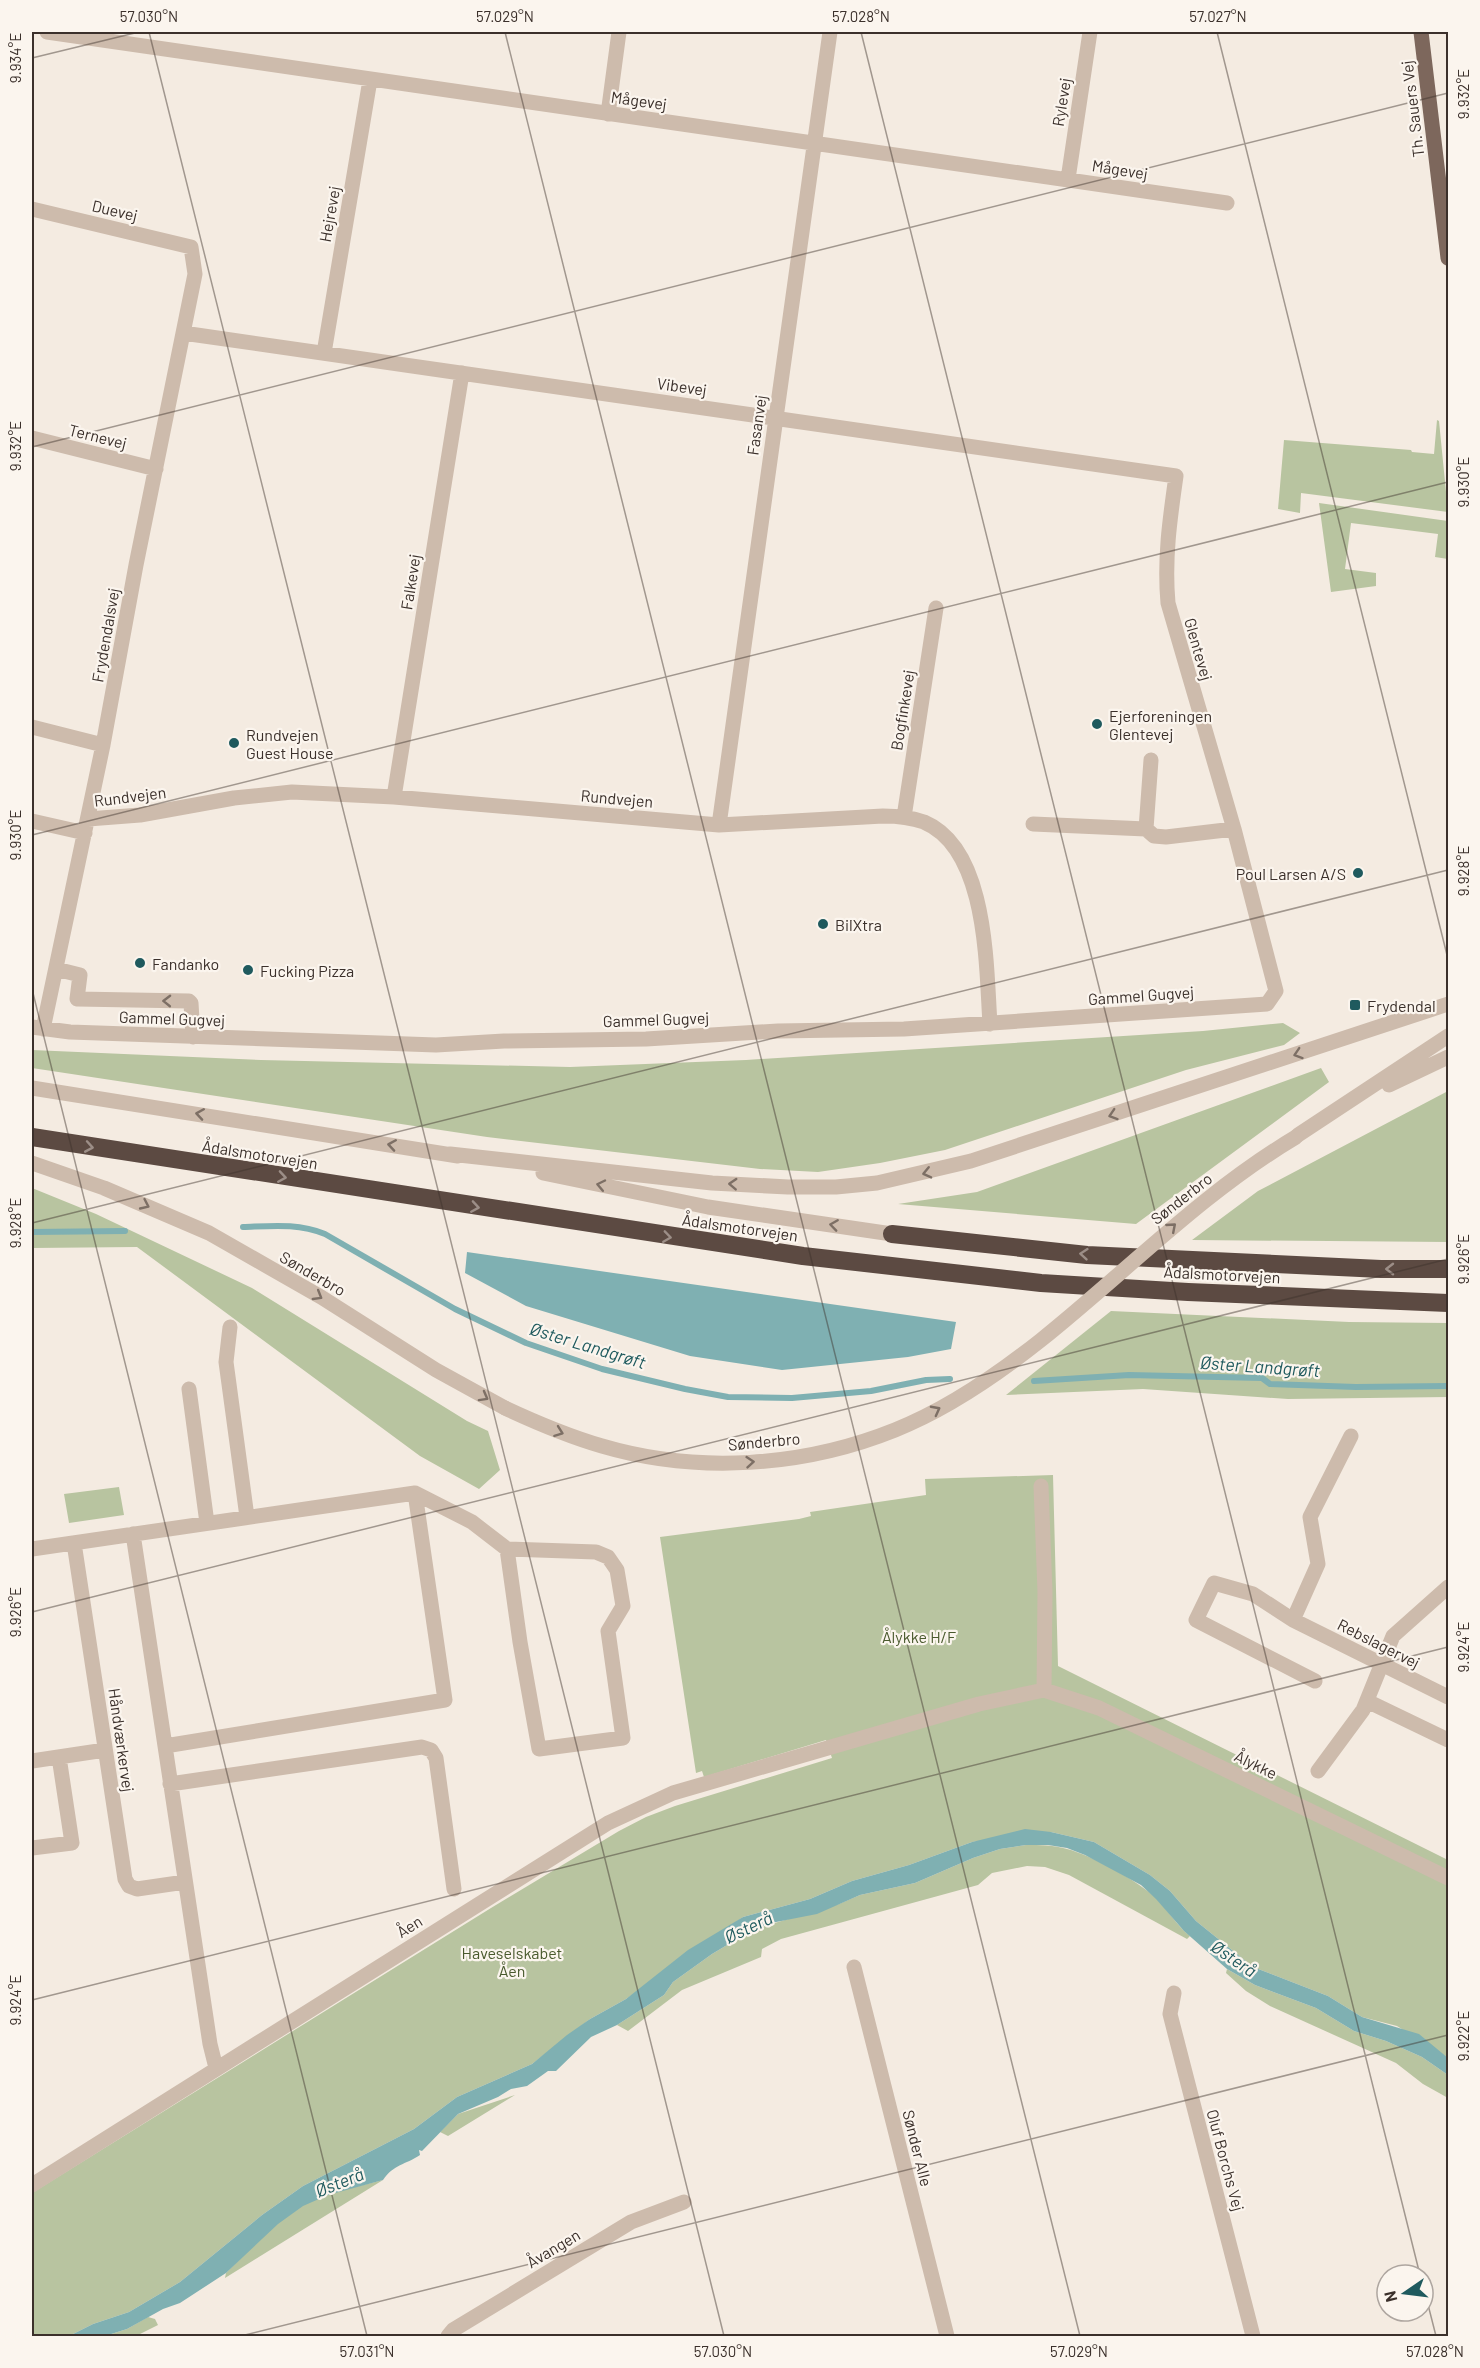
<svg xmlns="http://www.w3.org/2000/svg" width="1480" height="2368" viewBox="0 0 1480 2368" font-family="Barlow,sans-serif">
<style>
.green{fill:#b8c4a0}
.water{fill:#7fb0b2}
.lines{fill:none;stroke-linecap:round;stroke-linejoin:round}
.stream{stroke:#7fb0b2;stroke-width:6}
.minor{stroke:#cdbbac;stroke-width:15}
.major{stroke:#7d675c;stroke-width:15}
.highway{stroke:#5c4a42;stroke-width:18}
.minor-bridge{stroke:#cdbbac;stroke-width:15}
.oneway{stroke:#7d6f65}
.oneway2{stroke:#9c8e87}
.ticks{fill:none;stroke:#3b302b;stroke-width:1.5;stroke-opacity:0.45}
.poi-dot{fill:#1f5a5e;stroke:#fbf5ee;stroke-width:2}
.labels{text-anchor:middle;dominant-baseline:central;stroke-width:4.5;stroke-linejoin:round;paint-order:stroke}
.street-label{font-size:16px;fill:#3b302b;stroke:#fbf5ee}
.poi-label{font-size:16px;fill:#3b302b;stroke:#fbf5ee;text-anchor:start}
.park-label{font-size:16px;fill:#4a5a2e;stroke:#fbf5ee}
.water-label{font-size:18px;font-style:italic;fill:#1f5a5e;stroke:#fbf5ee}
.neatline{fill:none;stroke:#3b302b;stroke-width:2}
.ticks-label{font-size:15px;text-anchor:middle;fill:#3b302b}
</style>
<rect width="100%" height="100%" fill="#f4ebe1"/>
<!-- green -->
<path class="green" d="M1437,420l2,1 9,91 -147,-19 -1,20 -22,-4 6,-69 127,10 1,2 22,2z
M1319,503l129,18v38l-13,-2 3,-23 -87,-11 -6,46 31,4v13l-45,6z
M1283,1023l17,10 -16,12 -98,25 -241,80 -65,13 -62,9 -58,-3 -273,-32 -455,-69v-18l229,10 309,7 176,-7 457,-29z
M1321,1068l8,14 -193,142 -238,-20 79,-12z
M1448,1091v151l-256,-2 66,-49z
M32,1188l64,26 156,74 215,133 21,10 12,39 -21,19 -59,-33 -283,-209 -105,1z
M1111,1311l238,11 99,1v74l-160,2 -145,-10 -137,6z
M1053,1475l5,191 390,194v198l-51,-32 -35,-9 -34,-21 -75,-29 -57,-46 -26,-30 -20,-16 -56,-33 -43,-10 -79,10 -63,23 -57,16 -42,18 -67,18 -117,82 -36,20 -58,45 -75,33 -43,32 -111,57 -41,29 -82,67 -51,30 -36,12 -24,12h-37v-143l459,-285 128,-77 27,-14 29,-11 157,-48 -6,-18 -122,37 -2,-6 -6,2 -36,-236 139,-18 12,-3 -1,-4 116,-17 -1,-16z
M119,1487l5,28 -55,8 -5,-29z
M1026,1845c14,0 28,0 41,4 24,6 71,32 89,49 12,12 21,28 34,38l-3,3 -118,-64 -24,-8 -18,-1 -35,7 -14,12 -197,54 -19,10 -1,8 -79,33 -54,41 -11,-6 47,-30 9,-13 39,-28 42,-25 85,-25 21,-9 55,-12 58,-25 27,-9z
M1227,1969l28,16 61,23 38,23 32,10 36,16 26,18v23l-25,-14 -27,-21 -126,-57 -24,-15 -20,-18z
M515,2095l-67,41 -8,-4 18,-18z
M383,2180l-158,98 1,-5c24,-23 48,-52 77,-68 24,-13 54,-18 80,-25z
M148,2317l7,2 3,6 -22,11h-31l22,-7z"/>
<!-- water -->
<path class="water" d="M467,1252l489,70 -5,27 -43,8 -126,13 -92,-14 -164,-50 -61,-33z
M1025,1829l26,3 43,10 56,33 20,16 26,30 57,46 75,29 34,21 57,17 29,24v17l-26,-18 -36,-16 -32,-10 -38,-23 -61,-23 -28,-16 -43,-38 -28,-32 -15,-14 -56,-30 -18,-7 -19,-3h-22l-26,4 -27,9 -58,25 -55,12 -43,19 -46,9 -17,6 -42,25 -39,28 -9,13 -47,30 -26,12 -35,34h-8l-21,15 -16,3 -13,8 -40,17 -36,37 -3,-1 1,5c-15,10 -26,9 -37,25l-55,15 -25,11 -25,18 -52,49 -46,30 -17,6 -36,20 -22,7h-36l24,-12 36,-12 51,-30 82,-67 41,-29 111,-57 43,-32 75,-33 35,-29 23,-16 36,-20 62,-49 55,-33 67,-18 42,-18 57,-16 63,-23z"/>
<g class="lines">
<!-- stream -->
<path class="stream" d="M243,1227c29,-1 55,-4 82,7l130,75 71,34 76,26 83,20 43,8 64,1 79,-7 55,-11 24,-1
M32,1232l93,-1
M1034,1381l95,-6 133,3 8,6 86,3 92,-1"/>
<!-- minor -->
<path class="minor" d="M47,32l1180,171
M608,114l11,-82
M1068,179l22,-147
M32,209l159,38 4,27 -59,291 -33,180 -60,284
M324,353l46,-273
M32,438l124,31
M32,727l71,18
M394,797l68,-424
M904,817l32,-209
M88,819l52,-4 94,-17 58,-6 102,5 325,28 164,-9c14,0 27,1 41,6 64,27 62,144 66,202
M32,821l53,12
M1033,824l113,5 8,7 12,1 68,-8
M719,825l111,-793
M1146,829l5,-69
M56,969l24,6 -3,24 112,2 2,2 2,34
M32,1027l38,5 366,13 68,-4 142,-2 132,-8 126,-2 363,-25 9,-13 -42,-162 -66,-226c-4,-44 2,-85 8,-127l-993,-143
M1389,1085l59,-28
M32,1088l426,68
M1298,1135l150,-99
M450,1154l262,29 76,4h48l41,-4 94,-22 477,-157
M32,1163l72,25 105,45 112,64 115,73 69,38
M543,1173l165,34 184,27
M230,1327l-4,35 21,155
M189,1389l18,134
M1041,1486l4,106 -1,98
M415,1493l57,29 35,27 13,93 19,107 84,-11 -15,-107 15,-25 -6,-36 -9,-13 -12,-5 -89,-3
M133,1534l77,510 6,24
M74,1543l51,336 4,7 8,3 48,-7
M32,1549l383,-56
M1293,1620l25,-56 -8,-47 41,-81
M1315,1681l-119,-61 18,-37 39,11 40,26 155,77
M1367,1701l81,39
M165,1746l280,-46 -30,-207
M32,1761l73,-11
M1318,1771l45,-61 30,-74 55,-49
M170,1784l252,-37 9,3 5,8 18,131
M32,1848l40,-5 -13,-86
M854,1967l93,369
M1174,1993l-4,21 83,322
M32,2185l576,-362 65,-30 306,-89 65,-14 55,18 349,170
M448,2336l5,-6 178,-108 53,-20"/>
<!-- major -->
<path class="major" d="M1421,32l27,226"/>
<!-- highway -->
<path class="highway" d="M32,1137l771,119 238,27 147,9 260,11
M892,1234l195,21 294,14h67"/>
<!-- minor-bridge -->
<path class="minor-bridge" d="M505,1408c32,15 63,28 97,38 95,28 201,21 293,-16 53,-21 102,-55 146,-90 85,-68 161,-147 255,-203"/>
</g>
<!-- one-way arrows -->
<defs><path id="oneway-chevron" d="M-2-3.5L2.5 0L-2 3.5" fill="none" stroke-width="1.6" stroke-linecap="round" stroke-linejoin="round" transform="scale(1.5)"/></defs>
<g class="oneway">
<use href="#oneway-chevron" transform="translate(167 1001) rotate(-179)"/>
<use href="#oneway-chevron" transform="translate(1298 1054) rotate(162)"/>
<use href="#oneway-chevron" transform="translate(200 1114) rotate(-171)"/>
<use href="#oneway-chevron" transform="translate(1113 1115) rotate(162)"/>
<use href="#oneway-chevron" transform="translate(392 1145) rotate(-171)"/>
<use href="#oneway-chevron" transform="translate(927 1173) rotate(167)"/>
<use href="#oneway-chevron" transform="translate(733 1184) rotate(-177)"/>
<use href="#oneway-chevron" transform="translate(601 1185) rotate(-168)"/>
<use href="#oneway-chevron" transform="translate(145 1205) rotate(25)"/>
<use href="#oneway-chevron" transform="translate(834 1225) rotate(-172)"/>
<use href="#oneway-chevron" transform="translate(1172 1227) rotate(-41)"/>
<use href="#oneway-chevron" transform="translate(318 1296) rotate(31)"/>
<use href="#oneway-chevron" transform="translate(484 1397) rotate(29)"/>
<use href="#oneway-chevron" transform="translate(936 1410) rotate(-28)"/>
<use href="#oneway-chevron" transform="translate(559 1432) rotate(20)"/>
<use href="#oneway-chevron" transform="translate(750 1462) rotate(-5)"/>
</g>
<g class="oneway2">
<use href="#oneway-chevron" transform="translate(89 1147) rotate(10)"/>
<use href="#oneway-chevron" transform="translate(282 1177) rotate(9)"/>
<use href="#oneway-chevron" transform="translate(475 1207) rotate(9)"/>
<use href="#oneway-chevron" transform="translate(667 1237) rotate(8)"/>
<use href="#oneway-chevron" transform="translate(1084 1254) rotate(-175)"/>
<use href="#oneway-chevron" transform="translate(1390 1269) rotate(-180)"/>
</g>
<!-- ticks -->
<path class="ticks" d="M149,32l575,2304M505,32l575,2304M861,32l559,2243M1217,32l231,927M32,58l107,-26M32,447l1416,-354M32,835l1416,-353M32,989l335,1347M32,1223l1416,-353M32,1612l1416,-353M32,2000l1416,-353M1423,2285l13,51M241,2336l1207,-301"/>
<!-- markers -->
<g class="poi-dot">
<circle cx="1097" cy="724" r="6"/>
<circle cx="234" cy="743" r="6"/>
<circle cx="1358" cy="873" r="6"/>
<circle cx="823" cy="924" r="6"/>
<circle cx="140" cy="963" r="6"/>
<circle cx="248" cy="970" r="6"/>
<rect x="1349" y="999" width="12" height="12" rx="3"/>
</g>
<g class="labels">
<!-- street labels -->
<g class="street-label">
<text transform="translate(639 100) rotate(8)">Mågevej</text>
<text transform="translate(1061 102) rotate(-81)">Rylevej</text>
<text transform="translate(1412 109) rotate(-97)">Th. Sauers Vej</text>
<text transform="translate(1120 169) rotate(9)">Mågevej</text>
<text transform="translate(115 210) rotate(13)">Duevej</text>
<text transform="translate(329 214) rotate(-80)">Hejrevej</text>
<text transform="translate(682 386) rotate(8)">Vibevej</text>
<text transform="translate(756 425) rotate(-82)">Fasanvej</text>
<text transform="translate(98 436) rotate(14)">Ternevej</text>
<text transform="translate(410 582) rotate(-81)">Falkevej</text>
<text transform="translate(105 635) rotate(-80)">Frydendalsvej</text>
<text transform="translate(1199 649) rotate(74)">Glentevej</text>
<text transform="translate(902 710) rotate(-81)">Bogfinkevej</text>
<text transform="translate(130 796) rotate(-7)">Rundvejen</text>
<text transform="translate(617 798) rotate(5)">Rundvejen</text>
<text transform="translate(1141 995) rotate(-4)">Gammel Gugvej</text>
<text transform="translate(172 1018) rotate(2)">Gammel Gugvej</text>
<text transform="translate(656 1019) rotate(-2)">Gammel Gugvej</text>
<text transform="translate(260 1154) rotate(9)">Ådalsmotorvejen</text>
<text transform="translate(1181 1198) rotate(-38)">Sønderbro</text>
<text transform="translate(740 1227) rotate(8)">Ådalsmotorvejen</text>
<text transform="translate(313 1273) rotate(30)">Sønderbro</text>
<text transform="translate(1222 1274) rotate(3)">Ådalsmotorvejen</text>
<text transform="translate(764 1441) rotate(-5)">Sønderbro</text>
<text transform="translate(1379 1643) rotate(27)">Rebslagervej</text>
<text transform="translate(122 1740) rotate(82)">Håndværkervej</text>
<text transform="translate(1256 1764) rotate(26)">Ålykke</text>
<text transform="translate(409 1926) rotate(-32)">Åen</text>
<text transform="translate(918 2148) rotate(76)">Sønder Alle</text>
<text transform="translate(1226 2160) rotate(75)">Oluf Borchs Vej</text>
<text transform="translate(553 2248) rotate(-31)">Åvangen</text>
</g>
<!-- poi labels -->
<g class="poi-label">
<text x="1109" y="715">Ejerforeningen<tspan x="1109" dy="18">Glentevej</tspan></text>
<text x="246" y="734">Rundvejen<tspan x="246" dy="18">Guest House</tspan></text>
<text x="1346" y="873" text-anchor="end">Poul Larsen A/S</text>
<text x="835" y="924">BilXtra</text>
<text x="152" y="963">Fandanko</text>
<text x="260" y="970">Fucking Pizza</text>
<text x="1367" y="1005">Frydendal</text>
</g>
<!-- park labels -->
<g class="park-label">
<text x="919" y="1636">Ålykke H/F</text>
<text x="512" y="1952">Haveselskabet<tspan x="512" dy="18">Åen</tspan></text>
</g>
<!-- water labels -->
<g class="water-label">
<text transform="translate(588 1345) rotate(17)">Øster Landgrøft</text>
<text transform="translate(1260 1366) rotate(4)">Øster Landgrøft</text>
<text transform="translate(748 1927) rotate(-25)">Østerå</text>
<text transform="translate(1234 1958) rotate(34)">Østerå</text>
<text transform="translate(339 2182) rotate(-22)">Østerå</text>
</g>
</g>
<!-- border -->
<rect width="1480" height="2368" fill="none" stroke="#fbf5ee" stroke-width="66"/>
<!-- north arrow -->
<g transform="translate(1405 2293) rotate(256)"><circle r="28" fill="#fbf5ee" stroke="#aea6a0" stroke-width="1.5"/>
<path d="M0-4.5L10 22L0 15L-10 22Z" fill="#1f5a5e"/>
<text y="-9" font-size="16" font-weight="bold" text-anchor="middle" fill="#3b302b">N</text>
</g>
<rect x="33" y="33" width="1414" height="2302" class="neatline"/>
<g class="ticks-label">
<text x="149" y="22">57.030°N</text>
<text x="505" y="22">57.029°N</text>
<text x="861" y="22">57.028°N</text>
<text x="1218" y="22">57.027°N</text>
<text transform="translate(16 58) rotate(-90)" y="5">9.934°E</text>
<text transform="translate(1464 94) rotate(-90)" y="5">9.932°E</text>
<text transform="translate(16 446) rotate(-90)" y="5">9.932°E</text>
<text transform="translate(1464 482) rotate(-90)" y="5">9.930°E</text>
<text transform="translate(16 835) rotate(-90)" y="5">9.930°E</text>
<text transform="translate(1464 871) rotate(-90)" y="5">9.928°E</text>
<text transform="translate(16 1223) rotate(-90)" y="5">9.928°E</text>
<text transform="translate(1464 1259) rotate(-90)" y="5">9.926°E</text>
<text transform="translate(16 1612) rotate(-90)" y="5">9.926°E</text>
<text transform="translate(1464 1647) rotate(-90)" y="5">9.924°E</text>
<text transform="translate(16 2000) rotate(-90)" y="5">9.924°E</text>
<text transform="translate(1464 2036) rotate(-90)" y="5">9.922°E</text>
<text x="367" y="2357">57.031°N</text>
<text x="723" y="2357">57.030°N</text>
<text x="1079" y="2357">57.029°N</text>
<text x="1435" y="2357">57.028°N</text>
</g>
</svg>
